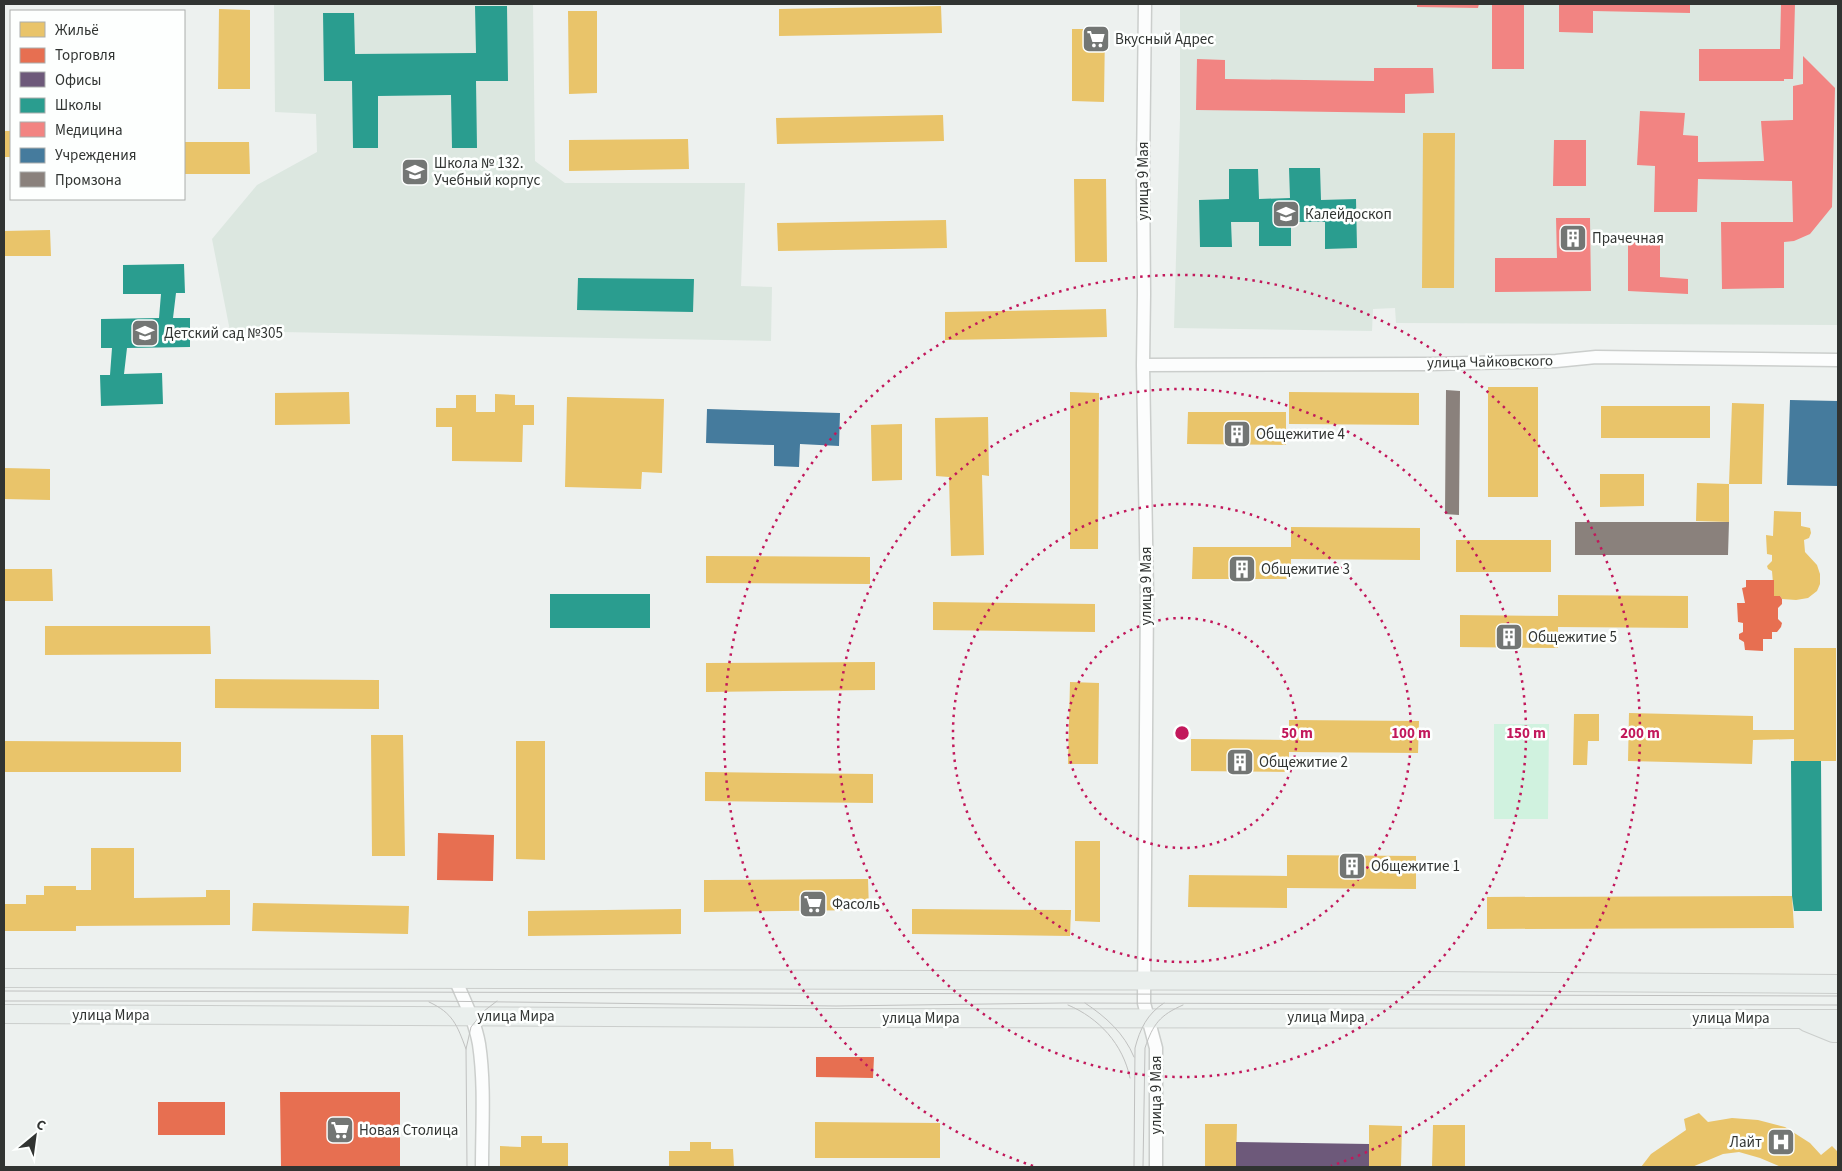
<svg xmlns="http://www.w3.org/2000/svg" width="1842" height="1171" viewBox="0 0 1842 1171" font-family="'Source Sans 3',sans-serif">
<style>
.built{fill:#dce7e0}
.pitch{fill:#d0f2df}
.homes{fill:#e9c46a}
.shops{fill:#e76f51}
.offices{fill:#6d597a}
.schools{fill:#2a9d8f}
.health{fill:#f28482}
.public{fill:#457b9d}
.industry{fill:#8a817c}
.lines{fill:none;stroke-linecap:round;stroke-linejoin:round}
.street-casing{stroke:#cbcecc;stroke-width:15}
.secondary-casing{stroke:#cbcecc;stroke-width:20}
.street{stroke:#fcfdfd;stroke-width:12}
.secondary{stroke:#eaefed;stroke-width:18}
.tram{stroke:#c0c1c0;stroke-width:1}
.ring{fill:none;stroke:#c2185b;stroke-width:2.5;stroke-dasharray:2.5 5}
.labels{text-anchor:middle;dominant-baseline:central;stroke-width:5;stroke-linejoin:round;paint-order:stroke}
.poi-label{font-size:15px;fill:#313432;stroke:#fdfffe;text-anchor:start}
.street-label{font-size:15px;fill:#313432;stroke:#fdfffe}
.centre{fill:#c2185b;stroke:#fdfffe;stroke-width:2.5}
.ring-label{font-size:15px;text-anchor:middle;font-weight:bold;fill:#c2185b;stroke:#fdfffe;stroke-width:5;stroke-linejoin:round;paint-order:stroke}
</style>
<rect width="100%" height="100%" fill="#edf1ef"/>
<!-- built -->
<path class="built" d="M274,4h259l2,157 30,22h180l-4,103 31,1 -1,54 -541,-10 -18,-92 45,-54 60,-33 -1,-38 -41,-2z
M1180,4h658v321l-442,-2 -1,-15 -22,1 -1,22 -198,-3 6,-210z"/>
<!-- pitch -->
<path class="pitch" d="M1494,724h55l-1,95h-54z"/>
<!-- homes -->
<path class="homes" d="M941,6l1,27 -163,3v-27z
M219,9l31,1v79h-32z
M568,11h29v82l-28,1z
M1072,29h33l-1,73 -32,-1z
M943,115l1,26 -167,3 -1,-26z
M4,131h7v26h-7z
M1423,133h32l-1,155h-32z
M688,139l1,30 -120,2v-31z
M184,142h65l1,32h-66z
M1074,179h32l1,83h-32z
M946,220l1,28 -169,3 -1,-28z
M50,230l1,26h-47v-25z
M1106,309l1,28 -162,3v-28z
M1488,387h50v110h-50z
M349,392l1,32 -75,1v-32z
M1070,392l29,1 -1,156h-28z
M1289,392l130,1v32l-130,-1z
M495,394l20,1v10h19v20h-11l-1,37 -70,-1v-34h-16v-19h20v-13h20v17h19z
M567,397l97,2 -2,74 -20,-1 -1,17 -76,-2z
M1732,403l32,1 -2,80h-33z
M1601,406h109v32h-109z
M1188,412h98v33l-99,-1z
M988,417l1,59 -7,-1 2,80 -33,1 -2,-79 -13,-1 -1,-58z
M902,424v56l-30,1 -1,-56z
M4,468l46,1v31l-46,-1z
M1600,474h44v32l-44,1z
M1697,483l32,1v38l-33,-1z
M1774,511l27,1v14l9,2 1,5 -2,5 -5,2 1,12 12,13 3,9v10l-3,7 -9,7 -12,2 -14,-1 -2,-3h-6l-2,-25 -4,-2 -1,-3 5,-5v-6l-5,-1 -1,-19 7,1z
M1291,527l129,1v32l-129,-1v20h-99l1,-32h98z
M1456,540h95v32h-95z
M706,556l164,1v27l-164,-1z
M4,569h48l1,32h-49z
M1558,595l130,1v32l-130,-1v21l-98,-1v-32l98,1z
M933,602l162,2v28l-162,-2z
M45,626h165l1,28 -166,1z
M1794,648h42v113h-42v-22l-41,1 -1,24 -124,-3 1,-48 124,3v14h41z
M875,662v28l-169,2v-29z
M215,679l164,1v29l-164,-1z
M1070,682l29,1 -1,81h-30z
M1574,714h25v27h-11l-1,24h-14z
M1289,720l130,1 -1,32 -129,-1v20l-98,-1v-32l98,1z
M371,735h32l2,121h-33z
M4,741l177,1v30h-177z
M516,741h29v119l-29,-1z
M705,772l168,2v29l-168,-2z
M1075,841h25v81l-25,-1z
M91,848h43v50l72,-1v-7h24v35l-154,1v5h-72v-27h22v-9h18v-9h32v4h15z
M1287,855l129,1v33l-129,-1v20l-99,-1 1,-32 98,1z
M868,879l1,31 -165,2v-32z
M1792,896l2,32 -307,1v-32z
M253,903l156,3 -1,28 -156,-3z
M681,909v25l-153,2v-25z
M912,909l159,1 -1,26 -158,-2z
M1699,1113l9,9 24,-4 26,2 27,7 25,16 11,12 11,-9 6,6v13l-1,2h-56l-21,-9 -21,-6 -16,2 -31,13h-51l10,-13 35,-24 -2,-11z
M815,1122l125,1v35h-125z
M1205,1124h32l-1,43h-31z
M1369,1125l33,1 -1,41h-32z
M1433,1125h32v42h-33z
M521,1136h21v7h26v24h-68v-21l21,1z
M690,1142h21v7h22l1,18h-65v-16h21z"/>
<!-- shops -->
<path class="shops" d="M1746,580h28v16h6l2,3v5l-4,4v11l4,4 -1,4 -4,5h-5v7h-9v12l-18,-1 -1,-8 -5,-3v-5l4,-2v-9l-5,-1 -1,-19h8l-3,-15 4,-1z
M438,833l56,2 -1,46 -56,-1z
M816,1057h58l-1,21 -57,-1z
M280,1092h120v75h-119z
M158,1102h67v33h-67z"/>
<!-- offices -->
<path class="offices" d="M1236,1142l133,2v23h-133z"/>
<!-- schools -->
<path class="schools" d="M475,6h32l1,75h-32l1,67h-25l-1,-53 -73,1v52h-25l-1,-67h-28l-1,-68h31l1,41 121,-1z
M1289,168h31l1,32 35,-1 1,49 -32,1v-27h-34v24h-32v-24h-28l1,25h-32l-1,-47 30,-1v-30h29l1,30 31,-1z
M184,264l1,29h-9l-3,25h17v29l-63,1 -3,26 38,-1 1,31 -62,2 -1,-31h10l2,-27h-11v-29l58,-1 2,-24h-38v-29z
M578,278l116,1 -1,33 -116,-2z
M550,594h100v34h-100z
M1791,761h30l1,150h-28l-2,-15z"/>
<!-- health -->
<path class="health" d="M1417,4h62l-1,4 -61,-1z
M1492,4h32v65h-32z
M1559,4h131v9l-97,-2v22l-34,-1z
M1781,4h14l-2,75h-9v2h-85v-32h81z
M1803,56l32,32 -3,119 -22,27 -16,7 -10,1v46l-62,1 -1,-67h72l-1,-41 -94,-2 -1,33h-43l1,-46 -18,-1 3,-54 45,2 -2,22 15,1v26l66,-1 -3,-40 32,-1v-34l10,-2z
M1197,59l28,1v19l149,2v-13h59l1,25 -29,1v19l-209,-3z
M1554,140h32v46h-33z
M1556,218h34l1,73 -96,1v-34h62z
M1628,235l32,1v41l28,2v15l-60,-3z"/>
<!-- public -->
<path class="public" d="M1790,400l48,1v85l-51,-1z
M707,409l133,4 -1,33 -39,-2 -1,23 -25,-1v-21l-68,-2z"/>
<!-- industry -->
<path class="industry" d="M1446,390l14,1 -1,124 -14,-1z
M1575,522h154l-1,33h-153z"/>
<g class="lines">
<!-- street casing -->
<g class="street-casing">
<path id="street" d="M1145,4l-2,167 1,123 -1,71 4,231 -3,407 12,45v119
M1143,365l286,-1 127,-3 40,-4 242,3
M455,979c9,21 20,42 24,65 6,40 3,83 3,123"/>
</g>
<!-- secondary casing -->
<g class="secondary-casing">
<path id="secondary" d="M4,978l1423,3 411,3
M4,1014l830,4 1004,1
M1806,1022l27,11h5"/>
</g>
<!-- street -->
<use href="#street" class="street"/>
<!-- secondary -->
<use href="#secondary" class="secondary"/>
<!-- tram -->
<path class="tram" d="M4,991l1834,5
M4,1001h424l408,5 227,-3 775,2
M429,1002c24,11 28,23 37,47
M1085,1003c21,14 39,30 49,54
M1068,1005c31,13 55,39 62,73
M467,1167l-1,-118 5,-22 13,-16 13,-10
M1134,1167l1,-119c5,-19 12,-34 29,-45
M1143,1167l2,-119c8,-24 15,-33 38,-43"/>
</g>
<!-- distance rings -->
<g class="ring">
<circle cx="1182" cy="733" r="115"/>
<circle cx="1182" cy="733" r="229"/>
<circle cx="1182" cy="733" r="344"/>
<path d="M1033 1166A458 458 0 1 1 1331 1166"/>
</g>
<!-- icons -->
<defs>
<g id="supermarket-square" transform="scale(1.4375)"><rect x="-9" y="-9" width="18" height="18" rx="4" fill="#737674" stroke="#fdfffe"/><path d="M-6-5.5h2.5l.6 2H6L4.5 2H-2.5L-4.4-4H-6ZM-1.5 3.2a1.3 1.3 0 1 0 .1 0ZM3 3.2a1.3 1.3 0 1 0 .1 0Z" fill="#fff"/></g>
<g id="school-square" transform="scale(1.4375)"><rect x="-9" y="-9" width="18" height="18" rx="4" fill="#737674" stroke="#fdfffe"/><path d="M0-5L7-2L0 1L-7-2ZM-4 1L0 2.5L4 1V4Q0 6-4 4Z" fill="#fff"/></g>
<g id="building-square" transform="scale(1.4375)"><rect x="-9" y="-9" width="18" height="18" rx="4" fill="#737674" stroke="#fdfffe"/><path d="M-4-6H4V6H1V3H-1V6H-4ZM-2.5-4.3h1.7v1.8h-1.7ZM.8-4.3h1.7v1.8H.8ZM-2.5-1h1.7V.8h-1.7ZM.8-1h1.7V.8H.8Z" fill="#fff"/></g>
<g id="hospital-square" transform="scale(1.4375)"><rect x="-9" y="-9" width="18" height="18" rx="4" fill="#737674" stroke="#fdfffe"/><path d="M-5-5h3v3.5h4V-5h3V5h-3V1.5h-4V5h-3Z" fill="#fff"/></g>
</defs>
<g fill-rule="evenodd">
<use href="#supermarket-square" x="1096" y="39"/>
<use href="#school-square" x="415" y="172"/>
<use href="#school-square" x="1286" y="214"/>
<use href="#building-square" x="1573" y="238"/>
<use href="#school-square" x="145" y="333"/>
<use href="#building-square" x="1237" y="434"/>
<use href="#building-square" x="1242" y="569"/>
<use href="#building-square" x="1509" y="637"/>
<use href="#building-square" x="1240" y="762"/>
<use href="#building-square" x="1352" y="866"/>
<use href="#supermarket-square" x="813" y="904"/>
<use href="#supermarket-square" x="340" y="1130"/>
<use href="#hospital-square" x="1781" y="1142"/>
</g>
<g class="labels">
<!-- poi labels -->
<g class="poi-label">
<text x="1115" y="39">Вкусный Адрес</text>
<text x="434" y="163">Школа № 132.<tspan x="434" dy="17">Учебный корпус</tspan></text>
<text x="1305" y="214">Калейдоскоп</text>
<text x="1592" y="238">Прачечная</text>
<text x="164" y="333">Детский сад №305</text>
<text x="1256" y="434">Общежитие 4</text>
<text x="1261" y="569">Общежитие 3</text>
<text x="1528" y="637">Общежитие 5</text>
<text x="1259" y="762">Общежитие 2</text>
<text x="1371" y="866">Общежитие 1</text>
<text x="832" y="904">Фасоль</text>
<text x="359" y="1130">Новая Столица</text>
<text x="1762" y="1142" text-anchor="end">Лайт</text>
</g>
<!-- street labels -->
<g class="street-label">
<text transform="translate(1143 181) rotate(-90)">улица 9 Мая</text>
<text transform="translate(1490 362) rotate(-1)">улица Чайковского</text>
<text transform="translate(1146 586) rotate(-90)">улица 9 Мая</text>
<text x="111" y="1015">улица Мира</text>
<text x="516" y="1016">улица Мира</text>
<text x="1326" y="1017">улица Мира</text>
<text x="921" y="1018">улица Мира</text>
<text x="1731" y="1018">улица Мира</text>
<text transform="translate(1156 1095) rotate(-90)">улица 9 Мая</text>
</g>
</g>
<circle cx="1182" cy="733" r="8" class="centre"/>
<g class="ring-label">
<text x="1297" y="738">50 m</text>
<text x="1411" y="738">100 m</text>
<text x="1526" y="738">150 m</text>
<text x="1640" y="738">200 m</text>
</g>
<!-- border -->
<rect width="1842" height="1171" fill="none" stroke="#313432" stroke-width="10"/>
<!-- legend -->
<rect x="10" y="10" width="175" height="190" fill="#fdfffe" stroke="#abaeac"/>
<rect x="20" y="22" width="25" height="15" fill="#e9c46a" stroke="#abaeac"/>
<text x="55" y="35" font-size="15" fill="#313432">Жильё</text>
<rect x="20" y="48" width="25" height="15" fill="#e76f51" stroke="#abaeac"/>
<text x="55" y="60" font-size="15" fill="#313432">Торговля</text>
<rect x="20" y="72" width="25" height="15" fill="#6d597a" stroke="#abaeac"/>
<text x="55" y="85" font-size="15" fill="#313432">Офисы</text>
<rect x="20" y="98" width="25" height="15" fill="#2a9d8f" stroke="#abaeac"/>
<text x="55" y="110" font-size="15" fill="#313432">Школы</text>
<rect x="20" y="122" width="25" height="15" fill="#f28482" stroke="#abaeac"/>
<text x="55" y="135" font-size="15" fill="#313432">Медицина</text>
<rect x="20" y="148" width="25" height="15" fill="#457b9d" stroke="#abaeac"/>
<text x="55" y="160" font-size="15" fill="#313432">Учреждения</text>
<rect x="20" y="172" width="25" height="15" fill="#8a817c" stroke="#abaeac"/>
<text x="55" y="185" font-size="15" fill="#313432">Промзона</text>
<!-- north arrow -->
<g transform="translate(35 1136) rotate(29)" stroke="#fdfffe" stroke-width="4" paint-order="stroke">
<path d="M0-4L9 19L0 12L-9 19Z" fill="#313432"/>
<text y="-8" font-size="14" font-weight="bold" text-anchor="middle" fill="#313432">С</text>
</g>
</svg>
